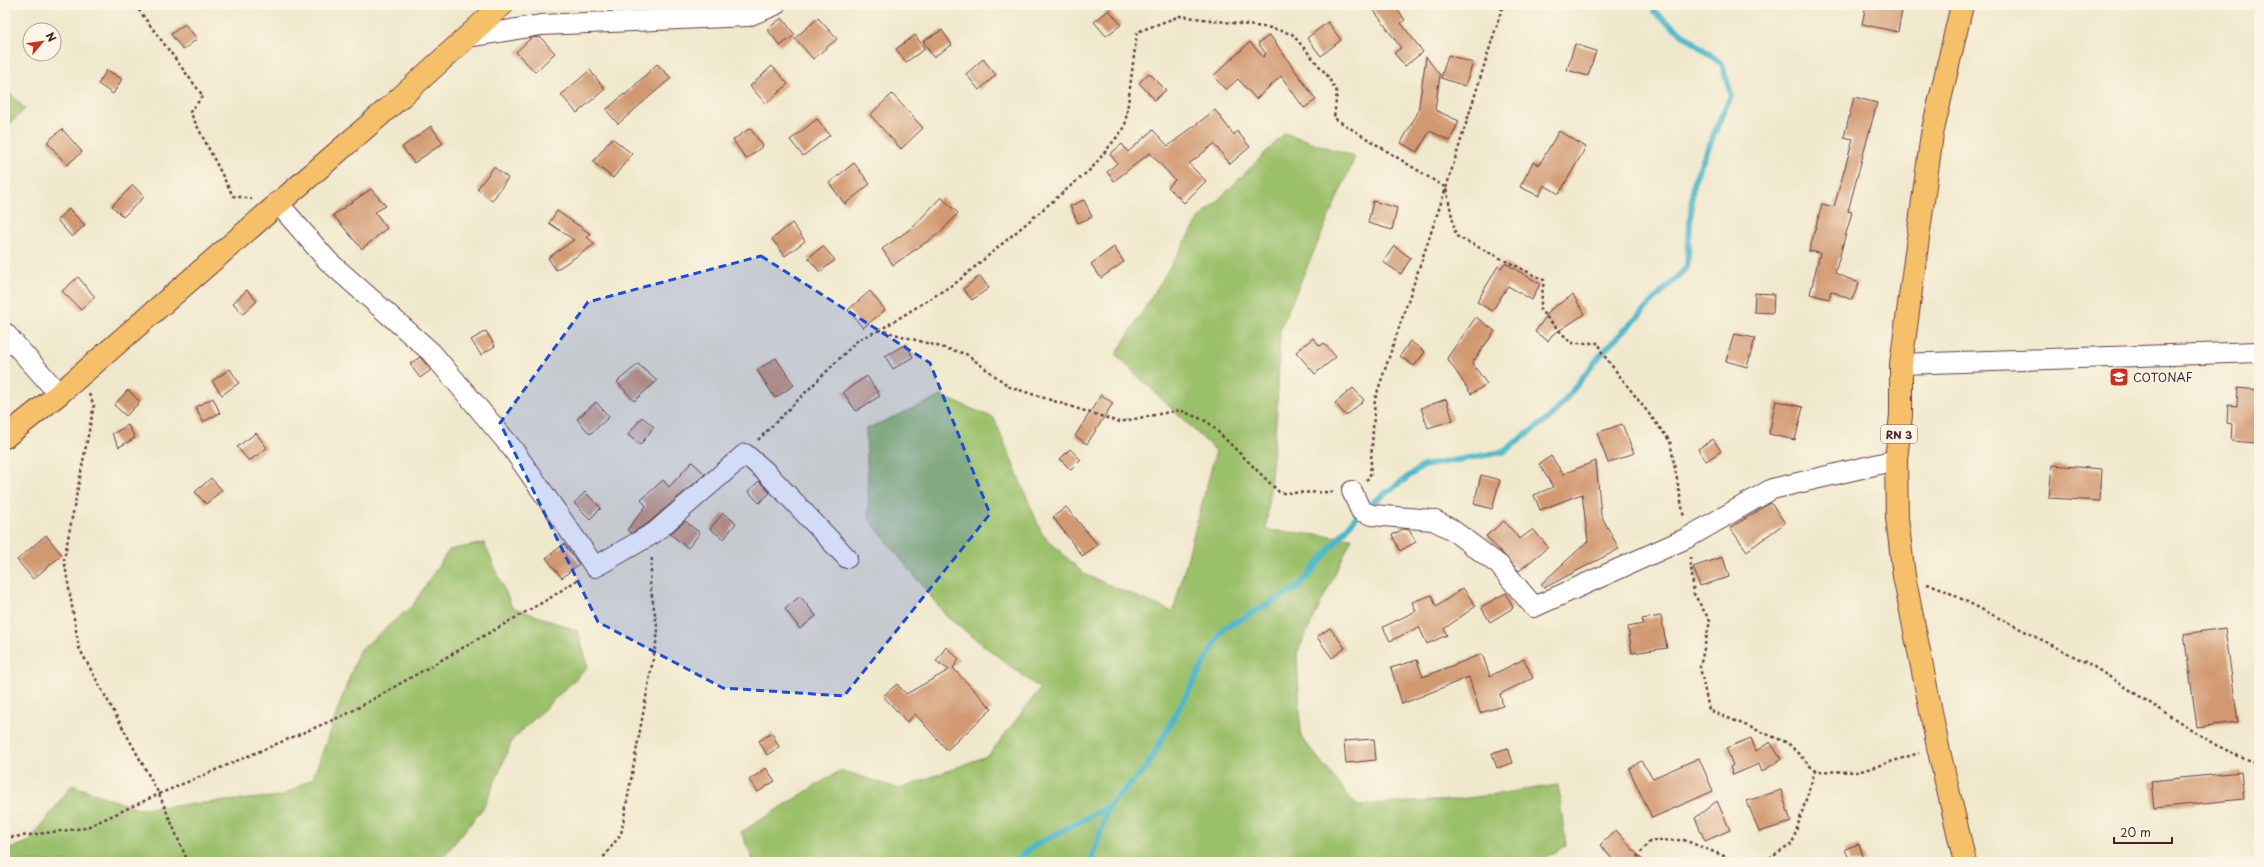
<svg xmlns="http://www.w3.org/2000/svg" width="2264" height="867" viewBox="0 0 2264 867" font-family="'Playpen Sans',sans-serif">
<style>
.green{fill:#9bc06b;stroke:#72704b}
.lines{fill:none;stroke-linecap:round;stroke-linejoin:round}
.stream{stroke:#4db7ca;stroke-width:6}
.building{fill:#d19971}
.minor-casing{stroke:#633d43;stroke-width:22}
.major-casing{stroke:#633d43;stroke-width:24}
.path{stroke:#633d43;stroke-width:2.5;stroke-dasharray:3 3;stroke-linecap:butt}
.minor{stroke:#fff;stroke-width:20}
.major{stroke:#f6c06b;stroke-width:22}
.marked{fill:#1d4ed8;fill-opacity:0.2;stroke:#1d4ed8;stroke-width:3;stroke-dasharray:8 5;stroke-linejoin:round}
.labels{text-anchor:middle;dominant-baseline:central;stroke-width:3;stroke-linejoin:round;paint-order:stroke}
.shield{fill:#fcf5e5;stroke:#7f5f63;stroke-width:1}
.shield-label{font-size:11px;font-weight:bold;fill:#4a1f2b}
.poi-label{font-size:12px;fill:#4a1f2b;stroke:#fcf5e5;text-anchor:start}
</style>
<rect width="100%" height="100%" fill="#fcf5e5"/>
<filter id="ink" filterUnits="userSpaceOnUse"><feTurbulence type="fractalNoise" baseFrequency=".025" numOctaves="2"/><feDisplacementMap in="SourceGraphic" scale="8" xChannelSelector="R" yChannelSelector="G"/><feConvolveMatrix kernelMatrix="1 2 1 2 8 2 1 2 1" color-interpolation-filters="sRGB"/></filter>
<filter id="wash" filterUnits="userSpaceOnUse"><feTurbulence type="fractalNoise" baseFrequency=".012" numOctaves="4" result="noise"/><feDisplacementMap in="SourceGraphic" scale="16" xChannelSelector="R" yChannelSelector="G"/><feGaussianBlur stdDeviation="0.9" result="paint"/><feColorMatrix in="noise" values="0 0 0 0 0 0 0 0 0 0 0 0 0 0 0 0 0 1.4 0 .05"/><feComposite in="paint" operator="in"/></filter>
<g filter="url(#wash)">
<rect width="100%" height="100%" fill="#f0e8cc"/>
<!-- green -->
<path class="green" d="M5,88l20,21 -20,20z
M1285,133l70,24 -75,172 -3,82 -11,119 86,8 -55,115 4,84 55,68 98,-5 104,-15 8,61 -29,16h-783l-13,-30 100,-62 59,19 89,-34 51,-66 -93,-72 -78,-98 -3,-90 75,-33 53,22 48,116 42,40 89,38 43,-161 -100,-96 84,-137z
M484,543l28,64 66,24 10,36 -75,72 -29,68 -45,55h-434v-11l25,-10 42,-56 66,24 144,-13 31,-18 46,-127 53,-45 37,-56z"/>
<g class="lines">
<!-- stream -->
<path class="stream" d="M1014,862l20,-16 75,-40
M1091,862l18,-56 37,-38 77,-139 75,-41 63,-77 62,-45 80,-14 50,-37 49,-62 85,-86 6,-84 38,-88 -9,-31 -68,-52 2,-7"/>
</g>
<g id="blocks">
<!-- building -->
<path class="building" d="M1370,5h24l11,15 -4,3 22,29 -18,14 -11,-13 7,-5z
M1866,5h37l-5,27 -36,-8z
M1109,10l12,15 -15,11 -12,-14z
M782,18l13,17 -15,11 -13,-17z
M818,18l19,21 -24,20 -18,-21z
M1328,22l13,18 -20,16 -14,-18z
M185,24l12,15 -14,11 -12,-16z
M942,30l10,15 -19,12 -10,-16z
M915,35l10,14 -19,13 -10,-13z
M1270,35l46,65 -12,8 -23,-32 -25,23 -18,-20 -12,11 -13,-14 37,-34 13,15 3,-3 -8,-11z
M540,37l15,16 -20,19 -19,-20 15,-14z
M1575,44l21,7 -8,25 -21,-6z
M1448,55l25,8 -8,23 -24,-8z
M1426,57l14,18 -5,35 24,11 -9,20 -20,-10 -13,21 -16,-9 17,-31z
M983,59l13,16 -17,15 -13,-16z
M657,64l14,14 -53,46 -12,-14 18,-16 1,1z
M772,66l16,18 -22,20 -16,-18z
M107,70l15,9 -9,15 -15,-10z
M590,70l15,19 -28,24 -16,-18z
M1149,73l17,17 -11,10 -16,-17z
M892,94l31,34 -22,21 -31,-34z
M1854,97l23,6 -29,108 4,1 -17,61 24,10 -7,17 -21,-9 -2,8 -19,-5 10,-41 -11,-2 13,-47 12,3 19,-68 -9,-2z
M1215,110l19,25 3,-4 13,16 -20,17 -16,-20 -25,20 17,17 -22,22 -16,-16 7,-7 -25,-27 -36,28 -7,-9 10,-9 -7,-9 12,-10 6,8 25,-22 15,16z
M817,119l13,16 -27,21 -13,-16z
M431,126l12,17 -29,20 -12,-16z
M750,128l13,18 -17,13 -13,-19z
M62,129l20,23 -15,13 -20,-23z
M1559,131l27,16 -27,47 -15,-9 -5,11 -19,-9 13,-25 6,3z
M612,138l20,16 -19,24 -20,-16z
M854,163l16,21 -25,20 -16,-21z
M494,167l14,11 -16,23 -15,-12z
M133,185l11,12 -21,20 -11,-11z
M371,189l15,17 -11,6 12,16 -25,21 -29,-34z
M941,197l17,16 -17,19 -48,33 -11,-16 31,-22z
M1084,200l8,17 -14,6 -8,-17z
M1373,201l24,7 -5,22 -24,-7z
M69,209l16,16 -13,12 -15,-17z
M557,211l34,23 -4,3 8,7 -39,26 -8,-12 26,-18 -25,-17z
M792,223l13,18 -20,15 -13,-17z
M823,246l12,14 -15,12 -12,-14z
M1394,246l17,12 -10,16 -18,-12z
M1114,247l10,15 -23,16 -10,-14z
M1505,263l35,21 -8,16 -24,-14 -16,25 -15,-9 21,-36 3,2z
M980,276l9,12 -17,12 -9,-11z
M78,277l17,20 -14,13 -19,-19z
M247,290l10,11 -14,13 -10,-11z
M870,291l15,19 -22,18 -15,-18z
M1755,293l19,1 -1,19 -19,-1z
M1573,295l12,19 -33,21 -4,6 -13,-9 16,-23z
M1476,317l19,14 -23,32 15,21 -16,10 -24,-36z
M486,331l9,15 -14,9 -10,-15z
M1734,334l21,4 -8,29 -21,-6z
M1313,338l7,8 4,-3 12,14 -21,17 -19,-22z
M1410,341l15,11 -11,14 -14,-10z
M906,344l7,13 -20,12 -8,-13z
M420,357l11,13 -11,8 -10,-14z
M776,358l18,27 -19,13 -18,-28z
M638,364l19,17 -23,20 -17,-19z
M230,369l9,14 -17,12 -10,-14z
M867,376l13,20 -24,15 -13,-19z
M1353,388l11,12 -18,16 -11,-13z
M2238,388l21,2 -2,53 -26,-2 1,-17 -5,-1 1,-18 9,1z
M128,390l12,12 -14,14 -12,-11z
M1101,395l12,8 -26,41 -12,-8z
M213,398l7,15 -17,9 -7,-15z
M1446,399l7,21 -25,8 -7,-20z
M1776,401l27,6 -8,33 -26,-6z
M596,402l13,15 -19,17 -13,-15z
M642,417l12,10 -14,18 -12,-10z
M1622,424l12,29 -26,10 -11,-30z
M128,425l7,13 -16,9 -7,-13z
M256,433l11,15 -18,13 -12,-14z
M1713,439l8,12 -15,10 -8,-12z
M1070,449l11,11 -10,10 -11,-11z
M1551,456l12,18 33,-13 5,54 18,34 -75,39 -3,-4 47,-43 -6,-47 -42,16 -6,-15 19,-8 -14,-23z
M692,462l13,12 -58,50 -16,9 -4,-3 19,-24 -5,-6 22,-20 6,7z
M2052,465l50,4 -2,32 -51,-3z
M1481,475l19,5 -8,29 -18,-5z
M211,478l11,12 -16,14 -11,-12z
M759,481l11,12 -11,10 -11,-12z
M585,492l16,16 -11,11 -16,-16z
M1771,503l14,20 -38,28 -17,-23z
M1066,507l32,38 -16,11 -29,-39z
M723,513l13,10 -12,16 -14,-10z
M685,521l15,12 -12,15 -18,-14z
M1504,521l16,18 13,-10 15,18 -29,24 -33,-35z
M1403,529l6,1 7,12 -16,9 -8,-16z
M46,535l16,20 -29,24 -16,-19z
M564,544l15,20 -17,14 -16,-20z
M1723,557l6,20 -29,9 -7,-19z
M1463,588l13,18 -32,23 3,6 -20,9 -8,-17 -29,14 -7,-14 33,-16 -4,-9 20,-7 4,12z
M1506,593l7,15 -23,14 -9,-15z
M800,596l16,20 -16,13 -15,-20z
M1661,616l6,32 -35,5 -4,-26 15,-3 -1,-5z
M1330,628l15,20 -13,10 -15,-21z
M2225,628l13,94 -41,5 -13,-93z
M946,647l13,12 -6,9 39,41 -45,41 -32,-36 -8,8 -24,-26 14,-12 9,10 43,-24 -13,-9z
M1482,654l8,22 34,-17 9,19 -33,16 3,12 -23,7 -11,-36 -67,27 -11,-36 26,-8 6,17z
M772,733l7,14 -12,8 -8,-14z
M1751,738l5,13 14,-9 11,17 -19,13 -3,-8 -26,11 -3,-8 3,-2 -7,-17z
M1374,739l2,21 -30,3 -2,-22z
M1508,748l5,15 -16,5 -5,-15z
M1699,758l14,33 -61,27 -23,-49 12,-8 12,17z
M766,768l9,13 -17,11 -9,-12z
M2241,772l3,27 -90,9 -3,-27z
M1781,790l10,32 -32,10 -12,-31z
M1717,801l13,29 -25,11 -10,-23z
M1616,830l28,32h-29l-15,-17z
M1859,844l6,18h-15l-5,-13z"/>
</g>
</g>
<g filter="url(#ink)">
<use href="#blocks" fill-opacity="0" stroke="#633d43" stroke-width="1"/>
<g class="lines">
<!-- minor casing -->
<g class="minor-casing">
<path id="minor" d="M468,37l73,-12 207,-9 27,-11
M277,202l51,59 103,91 81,96 83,119 59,-34 91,-79 20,17 82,87
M5,333l54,61
M1901,364l358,-12
M1352,491l9,20 11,4 61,5 18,9 48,36 35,42 153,-69 85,-49 124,-29"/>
</g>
<!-- major casing -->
<g class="major-casing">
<path id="major" d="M1962,5l-30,129 -31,230v51l-5,45 1,58 7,58 34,171 27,115
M5,437l54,-43 342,-297 101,-92"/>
</g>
<!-- path -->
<path class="path" d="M135,5l68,91 -13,16 43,84 19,3
M89,394l5,11 -30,154 15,89 80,146 29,68
M758,440l101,-101 21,-9
M1366,480l4,-3 5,-78 71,-211 57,-183
M1333,492l-53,1 -72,-71 -28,-12 -61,12 -109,-35 -44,-33 -86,-24 77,-48 135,-114 33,-41 12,-95 43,-16 91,12 21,6 35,41 10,17 -3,26 112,70 10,48 88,44 -4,30 31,33h28l3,10 68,88 14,77
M1690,557l4,37 16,27 -10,46 9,43 79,33 27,28
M1927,584l11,3 153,78 123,79 45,22
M5,838l80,-10 74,-34 188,-80 203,-116 30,-20
M600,862l21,-28 37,-202 -8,-48 2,-26
M1633,862l17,-21 34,-1 55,22
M1764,862l28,-18 23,-73 43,1 61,-19"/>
<!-- minor -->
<use href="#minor" class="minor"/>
<!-- major -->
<use href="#major" class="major"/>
</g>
</g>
<!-- marked area -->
<path class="marked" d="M761,256l169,107 60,151 -146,182 -121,-8 -125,-66 -98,-199 88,-121z"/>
<!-- icons -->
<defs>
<g id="school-square" transform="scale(1)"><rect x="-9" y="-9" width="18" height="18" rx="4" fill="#c8321e" stroke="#fcf5e5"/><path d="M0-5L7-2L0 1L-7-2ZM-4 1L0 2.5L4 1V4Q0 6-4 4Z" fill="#fff"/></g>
</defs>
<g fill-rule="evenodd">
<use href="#school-square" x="2119" y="377"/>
</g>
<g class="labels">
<!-- shield labels -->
<rect class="shield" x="1881" y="425" width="36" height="18" rx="3"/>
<g class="shield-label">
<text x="1899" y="434">RN 3</text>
</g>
<!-- poi labels -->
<g class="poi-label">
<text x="2133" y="377">COTONAF</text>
</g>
</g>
<!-- margin -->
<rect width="2264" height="867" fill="none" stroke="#fcf5e5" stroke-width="20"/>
<!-- north arrow -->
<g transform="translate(42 42) rotate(61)"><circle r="19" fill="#fcf5e5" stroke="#b59f9b"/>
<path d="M0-3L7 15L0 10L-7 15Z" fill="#c8321e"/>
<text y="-6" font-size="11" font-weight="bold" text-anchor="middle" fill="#4a1f2b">N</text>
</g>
<!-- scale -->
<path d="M2114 837v6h58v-6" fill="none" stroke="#4a1f2b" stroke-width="2"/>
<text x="2120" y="837" font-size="12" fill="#4a1f2b" stroke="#fcf5e5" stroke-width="3" paint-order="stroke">20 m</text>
</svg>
